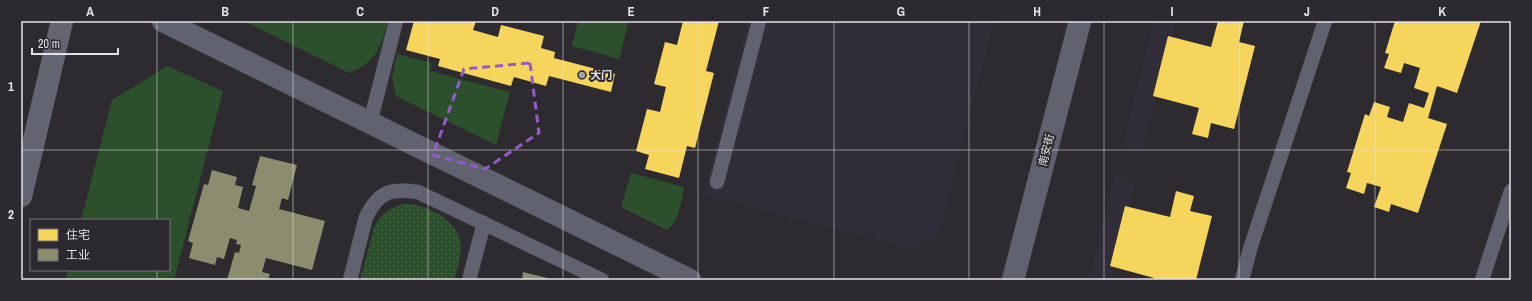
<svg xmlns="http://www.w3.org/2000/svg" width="1532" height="301" viewBox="0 0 1532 301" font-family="'Archivo Narrow','Noto Sans SC',sans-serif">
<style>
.built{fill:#312d39}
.grass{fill:#2c4f2c}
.park{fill:url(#park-dots)}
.homes{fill:#f6d55c}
.industry{fill:#8c8c6e}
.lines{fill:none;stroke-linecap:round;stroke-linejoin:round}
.lane-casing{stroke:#4a494c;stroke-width:15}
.street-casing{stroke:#4a494c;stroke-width:23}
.secondary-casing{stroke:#4a494c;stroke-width:23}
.lane{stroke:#616270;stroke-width:14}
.street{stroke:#616270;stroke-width:22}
.secondary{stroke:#646573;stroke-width:22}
.marked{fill:none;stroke:#955ac9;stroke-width:3;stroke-dasharray:8 5;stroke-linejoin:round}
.grid{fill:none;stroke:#e4e2e7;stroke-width:1;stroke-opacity:0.55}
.poi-dot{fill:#a4a2a7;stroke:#2c2931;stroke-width:1.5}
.labels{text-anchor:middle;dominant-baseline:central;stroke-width:4;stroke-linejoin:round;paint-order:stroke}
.poi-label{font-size:11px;font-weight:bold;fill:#e4e2e7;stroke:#2c2931;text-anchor:start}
.street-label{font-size:11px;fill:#e4e2e7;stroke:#2c2931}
.neatline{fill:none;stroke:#e4e2e7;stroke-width:1.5}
.grid-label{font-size:13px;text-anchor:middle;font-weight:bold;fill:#e4e2e7}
</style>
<defs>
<pattern id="park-dots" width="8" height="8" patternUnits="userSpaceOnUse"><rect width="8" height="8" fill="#2c4f2c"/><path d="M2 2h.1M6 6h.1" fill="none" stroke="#4a684b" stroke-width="1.8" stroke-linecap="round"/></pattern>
</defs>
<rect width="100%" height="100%" fill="#2d2b2f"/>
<!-- built -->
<path class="built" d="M747,21h247l-55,214 -27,14 -209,-54z
M1154,21h22l-34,131 -20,-5z
M1115,175l21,5 -25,100h-22z"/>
<!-- grass -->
<path class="grass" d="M244,21h144c-7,26 -12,42 -39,52z
M578,21h51l-10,38 -47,-13z
M397,54l35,9 -2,8 80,21 -14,53 -100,-49 -4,-18z
M167,66l56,25 -49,189h-109l3,-10h101v-50h-88l31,-120z
M631,173l53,14c-3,15 -4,33 -17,43l-46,-23z"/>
<!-- park -->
<path class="park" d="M404,204c22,0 50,14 56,36 3,13 -3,28 -6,40h-94l14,-52c6,-14 15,-20 30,-24z"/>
<!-- homes -->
<path class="homes" d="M414,21h62l-3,9 25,7 3,-12 43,11 -3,12 14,4 -1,6 61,16 -4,18 -62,-16 -3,10 -32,-9 -3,9 -73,-20 2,-7 -34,-9z
M683,21h36l-13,50 8,2 -19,75 -8,-2 -8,32 -34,-9 4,-14 -13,-4 11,-42 13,3 6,-25 -12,-3 11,-42 12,3z
M1218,21h26l-5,21 16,4 -21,83 -23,-6 -3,15 -16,-4 7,-26 -46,-12 15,-60 43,11z
M1395,21h86l-24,72 -20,-7 -9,32 19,6 -29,89 -27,-9 -2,8 -15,-5 7,-20 -14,-4 -3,11 -18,-6 5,-15 -4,-1 18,-58 4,2 5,-14 16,5 -3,10 16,5 6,-19 15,5 5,-15 -15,-5 6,-20 -16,-5 -3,10 -17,-5 5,-14 -4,-1z
M1176,191l18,5 -4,15 22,5 -16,64h-42v-2l-44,-12 15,-60 45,11z"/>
<!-- industry -->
<path class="industry" d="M260,156l37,9 -9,35 -6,-2 -3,11 46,12 -13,49 -46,-12 -4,14 8,2 -2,6h-41l8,-28 4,1 2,-8 -5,-1 1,-4 -7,-2 -6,21 -7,-2 -2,8 -26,-7 4,-15 -5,-2 16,-57 4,1 4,-15 25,7 -2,8 8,2 -5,21 11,3 7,-25 -4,-1z
M523,272l28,7v1h-29z"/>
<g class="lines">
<!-- lane casing -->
<g class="lane-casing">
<path id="lane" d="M370,123l26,-102
M717,182l42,-161
M350,280l16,-63c13,-26 25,-29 52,-25l184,88
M469,280l15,-57
M1242,280l8,-31 75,-228
M1482,280l29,-89"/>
</g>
<!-- street casing -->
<g class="street-casing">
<path id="street" d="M163,21l527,259
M1013,280l67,-259"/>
</g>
<!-- secondary casing -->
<g class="secondary-casing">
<path id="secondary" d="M21,196l41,-175"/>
</g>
<!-- lane -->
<use href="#lane" class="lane"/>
<!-- street -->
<use href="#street" class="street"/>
<!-- secondary -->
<use href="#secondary" class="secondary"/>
</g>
<!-- marked area -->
<path class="marked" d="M530,63l9,70 -54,36 -52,-14 31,-86z"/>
<!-- grid -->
<path class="grid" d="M157,21v199M293,21v259M428,21v259M563,21v259M698,21v259M834,21v259M969,21v259M1104,21v259M1239,21v259M1375,21v259M21,150h1490M157,270v10"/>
<!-- markers -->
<circle class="poi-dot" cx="582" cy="75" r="4"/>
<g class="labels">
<!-- poi labels -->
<g class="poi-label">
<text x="590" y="75">大门</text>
</g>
<!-- street labels -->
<g class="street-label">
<text transform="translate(1046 150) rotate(-76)">南安街</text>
</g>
</g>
<!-- border -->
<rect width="1532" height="301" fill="none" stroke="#2c2931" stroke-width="44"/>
<!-- legend -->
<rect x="30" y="219" width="140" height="52" fill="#2c2931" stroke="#76737a"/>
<rect x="38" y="229" width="20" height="12" fill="#f6d55c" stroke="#76737a"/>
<text x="66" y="239" font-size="12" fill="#e4e2e7">住宅</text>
<rect x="38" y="249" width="20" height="12" fill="#8c8c6e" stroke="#76737a"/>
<text x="66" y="259" font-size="12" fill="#e4e2e7">工业</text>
<!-- scale -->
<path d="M32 48v6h86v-6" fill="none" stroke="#e4e2e7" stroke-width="2"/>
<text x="38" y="48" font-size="12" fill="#e4e2e7" stroke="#2c2931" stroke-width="3" paint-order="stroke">20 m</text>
<rect x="22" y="22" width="1488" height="257" class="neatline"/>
<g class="grid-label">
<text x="90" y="16">A</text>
<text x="225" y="16">B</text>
<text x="360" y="16">C</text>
<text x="495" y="16">D</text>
<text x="631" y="16">E</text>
<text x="766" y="16">F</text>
<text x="901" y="16">G</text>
<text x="1037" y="16">H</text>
<text x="1172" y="16">I</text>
<text x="1307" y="16">J</text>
<text x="1442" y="16">K</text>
<text x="11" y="91">1</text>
<text x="11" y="219">2</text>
</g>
</svg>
